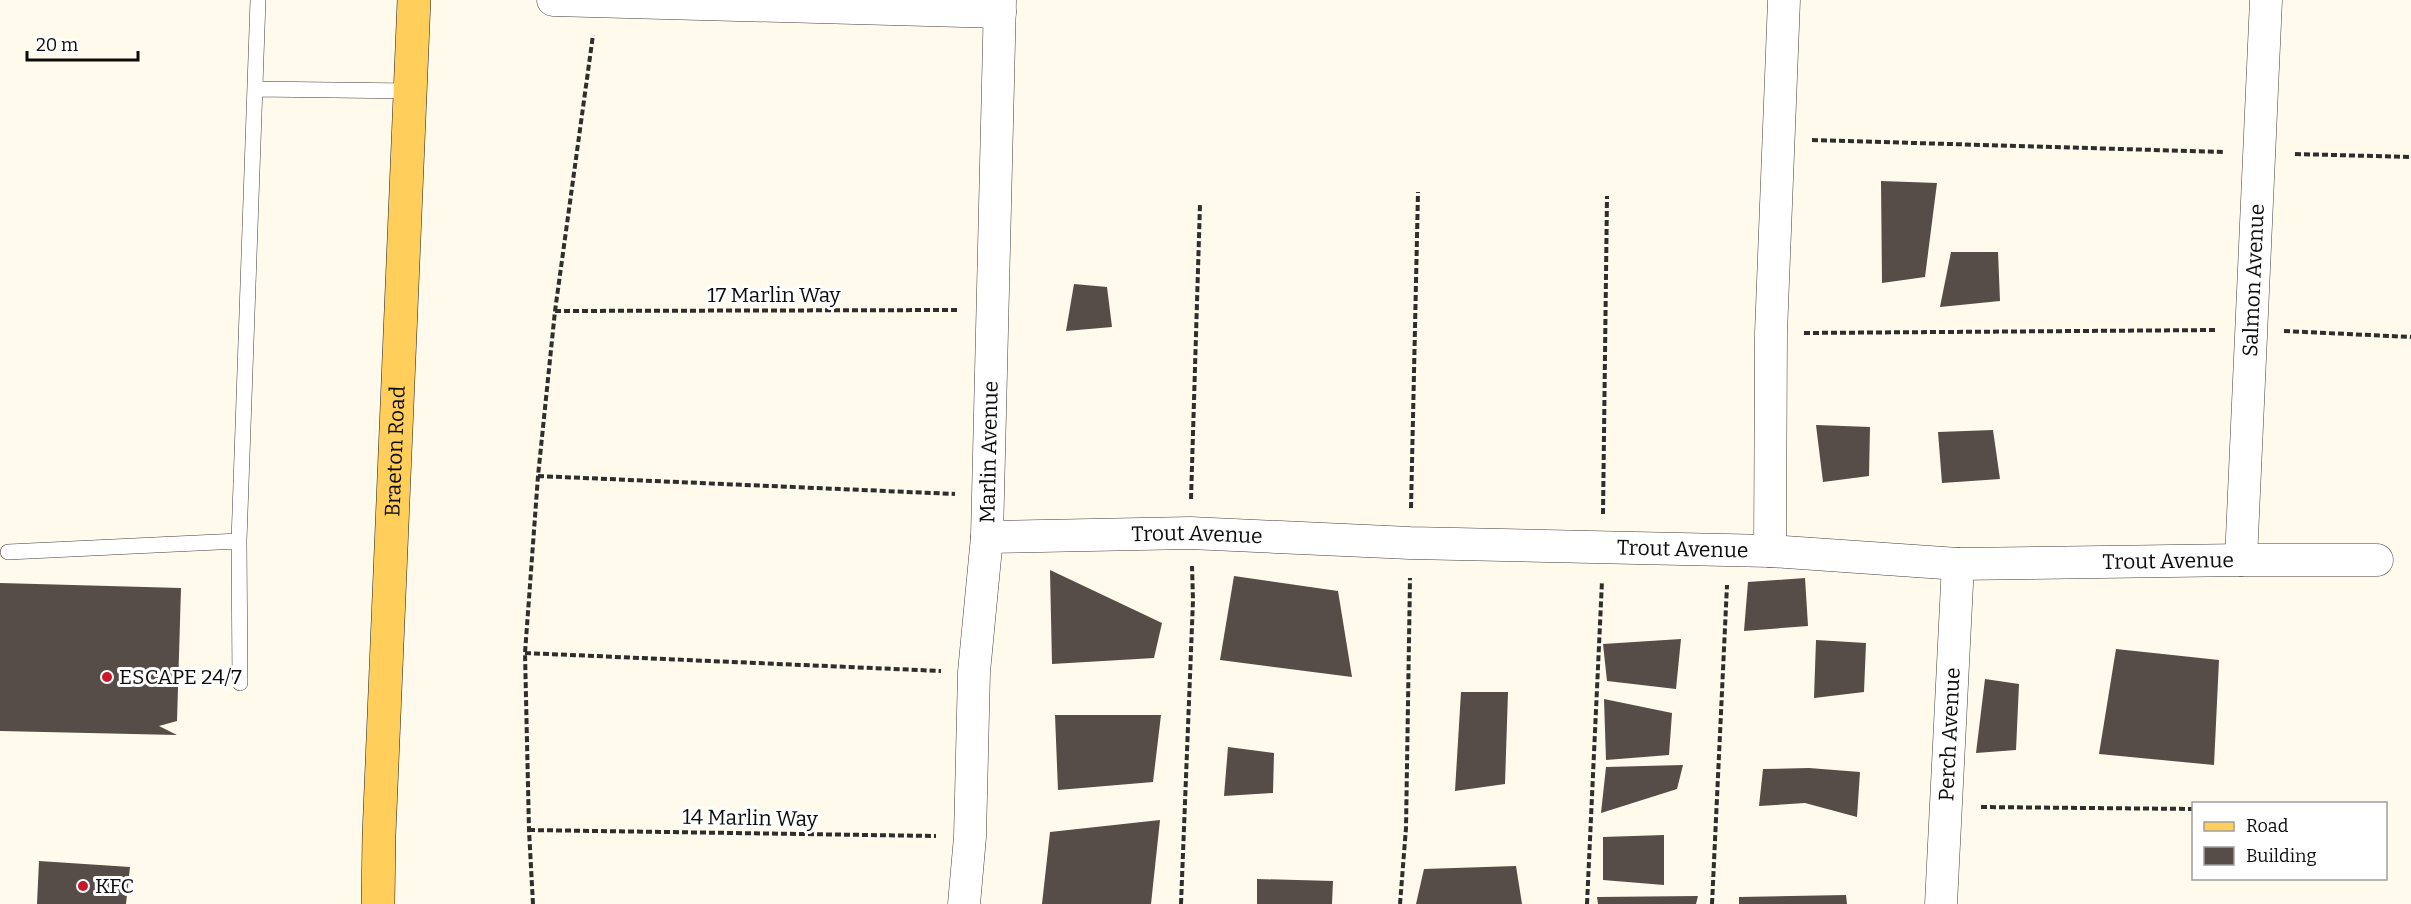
<svg xmlns="http://www.w3.org/2000/svg" width="2411" height="904" viewBox="0 0 2411 904" font-family="Bitter,serif">
<style>
.building{fill:#564c48}
.lines{fill:none;stroke-linecap:round;stroke-linejoin:round}
.lane-casing{stroke:#3f3f3f;stroke-width:16}
.street-casing{stroke:#3f3f3f;stroke-width:33}
.primary-casing{stroke:#1d1d1d;stroke-width:34}
.path{stroke:#2e2e2e;stroke-width:4;stroke-dasharray:6 3;stroke-linecap:butt}
.lane{stroke:#fff;stroke-width:15}
.street{stroke:#fff;stroke-width:32}
.primary{stroke:#ffce5b;stroke-width:33}
.poi-dot{fill:#c8182a;stroke:#fff;stroke-width:2}
.labels{text-anchor:middle;dominant-baseline:central;stroke-width:6;stroke-linejoin:round;paint-order:stroke}
.street-label{font-size:21px;fill:#0c0c0c;stroke:#fff}
.poi-label{font-size:21px;fill:#0c0c0c;stroke:#fff;text-anchor:start}
</style>
<rect width="100%" height="100%" fill="#fffaeb"/>
<!-- building -->
<path class="building" d="M1881,181l56,2 -12,94 -43,6z
M1951,252h47l2,49 -60,6z
M1074,284l33,3 5,40 -46,4z
M1816,425l54,2 -1,49 -46,6z
M1993,430l7,49 -58,4 -4,-51z
M1050,570l112,53 -8,35 -102,6z
M1234,576l104,15 14,86 -132,-17z
M1805,578l3,48 -64,5 4,-49z
M0,583l181,5 -4,133 -18,5 18,9 -177,-4z
M1681,639l-5,50 -69,-8 -4,-37z
M1816,640l50,3 -2,49 -50,6z
M2116,649l103,11 -5,105 -115,-11z
M1985,679l34,5 -3,66 -40,3z
M1461,692h47l-3,92 -50,7z
M1604,699l68,14 -3,42 -63,5z
M1055,715h106l-8,67 -95,8z
M1228,747l46,6 -1,40 -49,3z
M1683,765l-6,24 -76,24 5,-46z
M1809,768l51,4 -3,45 -52,-14 -46,3 4,-37z
M1160,820l-9,84h-109l8,-72z
M1664,835v50l-61,-5v-43z
M39,861l91,6 -4,37h-89z
M1516,866l6,38h-106l8,-35z
M1257,879l76,2 -1,23h-75z
M1846,895l1,9h-108v-7z
M1698,896l-2,8h-98l-1,-7z"/>
<g class="lines">
<!-- lane casing -->
<g class="lane-casing">
<path id="lane" d="M255,89l156,2
M8,552l231,-11
M240,683l-1,-142 19,-541"/>
</g>
<!-- street casing -->
<g class="street-casing">
<g id="street">
<path d="M553,0l447,12"/>
<path id="s1" d="M987,537l203,-4 220,10 360,8 188,13 283,-4h136"/>
<path d="M1770,551l1,-218 13,-333"/>
<path id="s2" d="M2241,560l25,-560"/>
<path id="s3" d="M964,904l6,-67 4,-165 13,-135 13,-537"/>
<path id="s4" d="M1941,904l17,-340"/>
</g>
</g>
<!-- primary casing -->
<g class="primary-casing">
<g id="primary">
<path id="s5" d="M378,904l1,-69 35,-835"/>
</g>
</g>
<!-- path -->
<path class="path" d="M1812,140l412,12
M2295,154l116,3
M555,311l404,-1
M2284,331l127,6
M1804,333l413,-3
M538,476l417,18
M1191,499l9,-295
M1411,508l7,-316
M1603,514l4,-318
M525,653l416,18
M1981,807l213,2
M529,830l407,6
M533,904l-4,-74 -4,-177 13,-177 17,-165 38,-276
M1181,904l12,-304 -1,-34
M1400,904l6,-76 4,-250
M1587,904l15,-323
M1712,904l15,-319"/>
<!-- lane -->
<use href="#lane" class="lane"/>
<!-- street -->
<use href="#street" class="street"/>
<!-- primary -->
<use href="#primary" class="primary"/>
</g>
<!-- markers -->
<g class="poi-dot">
<circle cx="107" cy="677" r="6"/>
<circle cx="83" cy="886" r="6"/>
</g>
<g class="labels">
<!-- street labels -->
<g class="street-label">
<text stroke="none"><textPath href="#s2" startOffset="280">Salmon Avenue</textPath></text>
<text x="774" y="295">17 Marlin Way</text>
<text stroke="none"><textPath href="#s5" startOffset="453">Braeton Road</textPath></text>
<text stroke="none"><textPath href="#s3" startOffset="453">Marlin Avenue</textPath></text>
<text stroke="none"><textPath href="#s1" startOffset="210">Trout Avenue</textPath></text>
<text stroke="none"><textPath href="#s1" startOffset="696">Trout Avenue</textPath></text>
<text stroke="none"><textPath href="#s1" startOffset="1182">Trout Avenue</textPath></text>
<text stroke="none"><textPath href="#s4" startOffset="170">Perch Avenue</textPath></text>
<text transform="translate(750 818) rotate(1)">14 Marlin Way</text>
</g>
<!-- poi labels -->
<g class="poi-label">
<text x="119" y="677">ESCAPE 24/7</text>
<text x="95" y="886">KFC</text>
</g>
</g>
<!-- legend -->
<rect x="2192" y="802" width="195" height="78" fill="#ffffff" stroke="#9e9e9e" stroke-width="1.5"/>
<rect x="2204" y="822" width="30" height="9" fill="#ffce5b" stroke="#9e9e9e" stroke-width="1.5"/>
<text x="2246" y="832" font-size="18" fill="#0c0c0c">Road</text>
<rect x="2204" y="847" width="30" height="18" fill="#564c48" stroke="#9e9e9e" stroke-width="1.5"/>
<text x="2246" y="862" font-size="18" fill="#0c0c0c">Building</text>
<!-- scale -->
<path d="M27 51v9h111v-9" fill="none" stroke="#0c0c0c" stroke-width="3"/>
<text x="36" y="51" font-size="18" fill="#0c0c0c" stroke="#ffffff" stroke-width="4.5" paint-order="stroke">20 m</text>
</svg>
